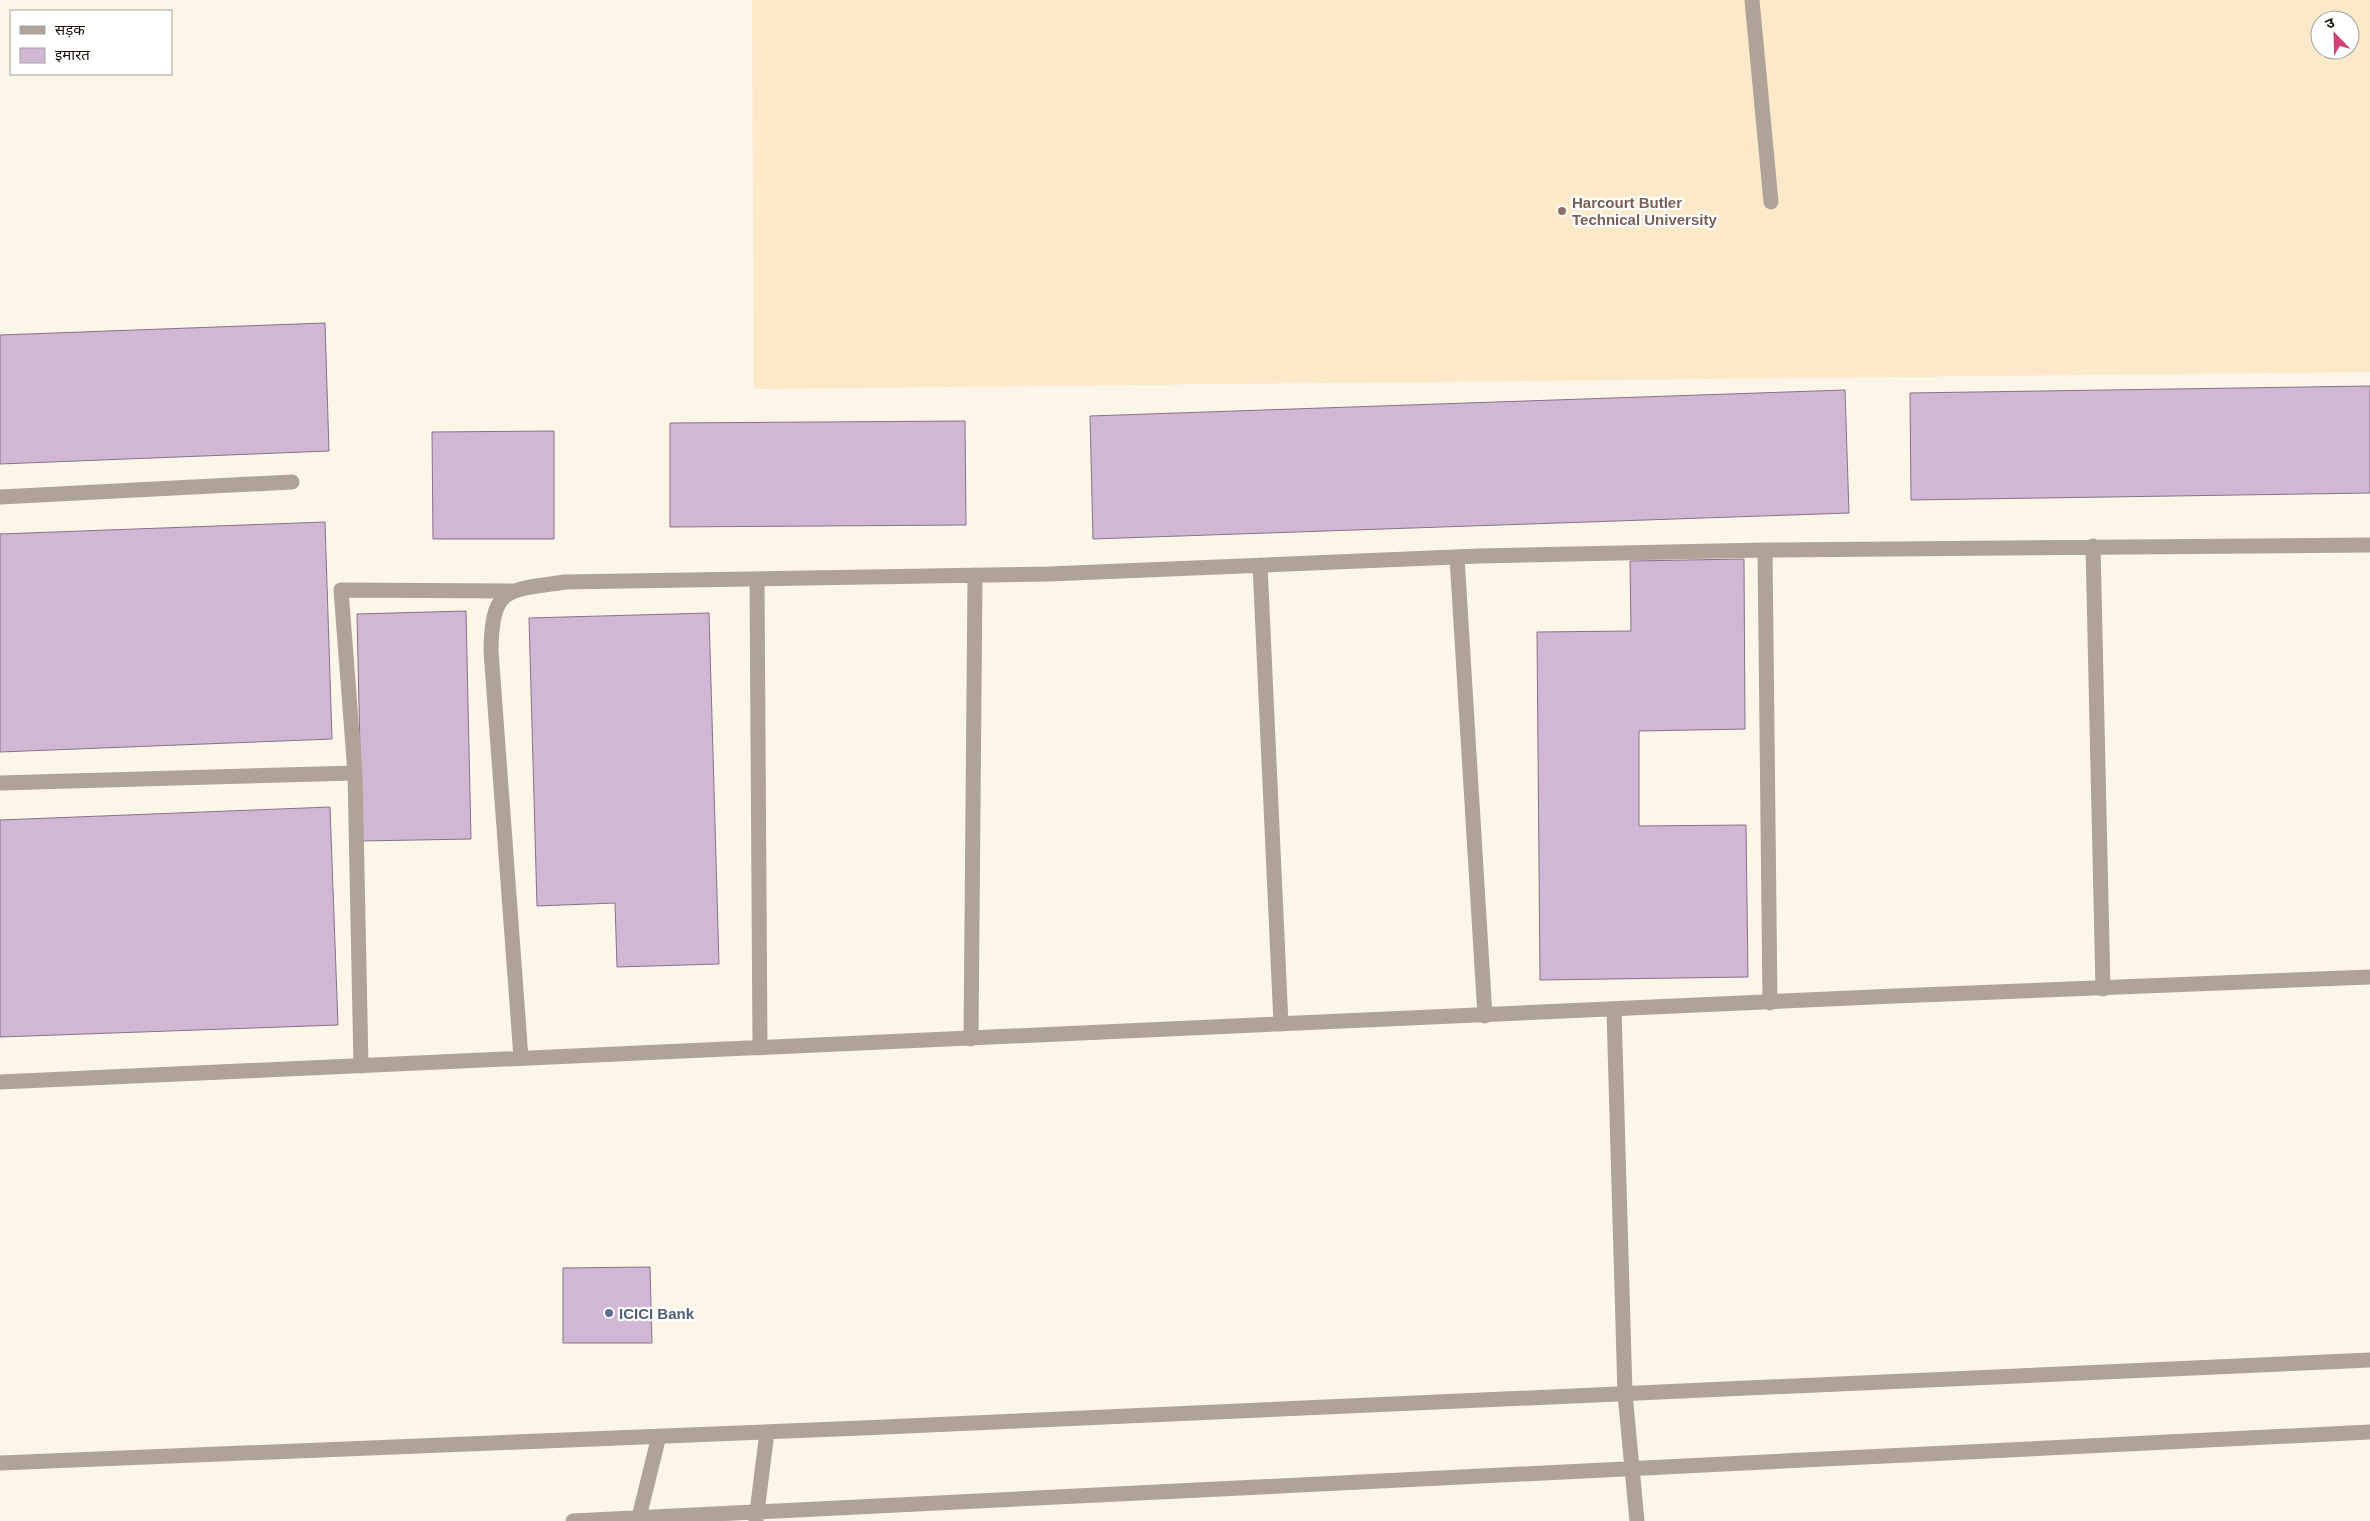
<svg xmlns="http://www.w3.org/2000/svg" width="2370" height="1521" viewBox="0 0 2370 1521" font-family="Arial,'Noto Sans Devanagari',sans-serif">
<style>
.built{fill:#fce9c9;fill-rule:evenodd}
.building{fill:#d0b7d3;stroke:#88718b}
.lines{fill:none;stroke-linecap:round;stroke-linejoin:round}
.lane{stroke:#afa398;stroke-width:15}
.street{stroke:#afa398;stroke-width:15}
.education-dot{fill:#8d6e63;stroke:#fff;stroke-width:2}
.service-dot{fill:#5c6f8a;stroke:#fff;stroke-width:2}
.labels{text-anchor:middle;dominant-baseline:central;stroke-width:4.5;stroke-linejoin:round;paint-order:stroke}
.education-label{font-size:15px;font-weight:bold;fill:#785e54;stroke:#fff;text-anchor:start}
.service-label{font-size:15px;font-weight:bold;fill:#4e5e75;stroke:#fff;text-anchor:start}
</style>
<rect width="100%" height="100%" fill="#fdf5e8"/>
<!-- built -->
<path class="built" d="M752,0h1618v372l-1616,17zM2320,20h30v30h-30z"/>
<!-- building -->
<path class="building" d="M325,323l4,128 -329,13v-129z
M2370,386v107l-459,7 -1,-107z
M1845,390l4,123 -756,26 -3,-123z
M965,421l1,104 -296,2v-104z
M554,431v108h-121l-1,-107z
M325,522l7,217 -332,13v-218z
M1744,559l1,170 -106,2v95l107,-1 2,152 -208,3 -3,-348 94,-1 -1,-70z
M466,611l5,228 -109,2 -5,-227z
M709,613l10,351 -102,3 -2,-64 -78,3 -8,-288z
M330,807l8,218 -338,12v-217z
M650,1267l2,76h-89v-75z"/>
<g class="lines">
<!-- lane -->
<path class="lane" d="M1752,0l19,202"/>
<!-- street -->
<path class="street" d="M0,497l292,-15
M2093,546l10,443
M1765,550l5,453
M1457,557l28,459
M1260,565l21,459
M757,579l3,469
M0,783l355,-10
M1614,1010l11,384 12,127
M971,1039l4,-464
M521,1058l-30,-407c1,-66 16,-60 74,-69l484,-8 430,-18 286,-6 605,-5
M361,1066l-6,-293 -14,-183 171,1
M0,1082l1895,-86 475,-19
M0,1463l862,-35 1508,-68
M756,1520l11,-88
M573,1521l1797,-89
M638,1521l21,-85"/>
</g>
<!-- markers -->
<circle class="education-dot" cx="1562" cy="211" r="5"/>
<circle class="service-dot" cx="609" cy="1313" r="5"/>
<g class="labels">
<!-- education labels -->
<g class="education-label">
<text x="1572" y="202">Harcourt Butler<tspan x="1572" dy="17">Technical University</tspan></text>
</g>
<!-- service labels -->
<g class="service-label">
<text x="619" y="1313">ICICI Bank</text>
</g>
</g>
<!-- legend -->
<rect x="10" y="10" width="162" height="65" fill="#ffffff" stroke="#a4a19c"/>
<rect x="20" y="26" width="25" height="8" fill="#afa398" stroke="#a4a19c"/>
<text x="55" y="35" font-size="15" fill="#1b1408">सड़क</text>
<rect x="20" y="48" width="25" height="15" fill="#d0b7d3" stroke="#a4a19c"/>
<text x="55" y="60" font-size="15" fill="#1b1408">इमारत</text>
<!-- north arrow -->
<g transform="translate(2335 35) rotate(337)"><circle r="24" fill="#ffffff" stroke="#a4a19c"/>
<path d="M0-4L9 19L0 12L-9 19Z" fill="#ce4275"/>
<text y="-8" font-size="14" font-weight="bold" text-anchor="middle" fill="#1b1408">उ</text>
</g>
</svg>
